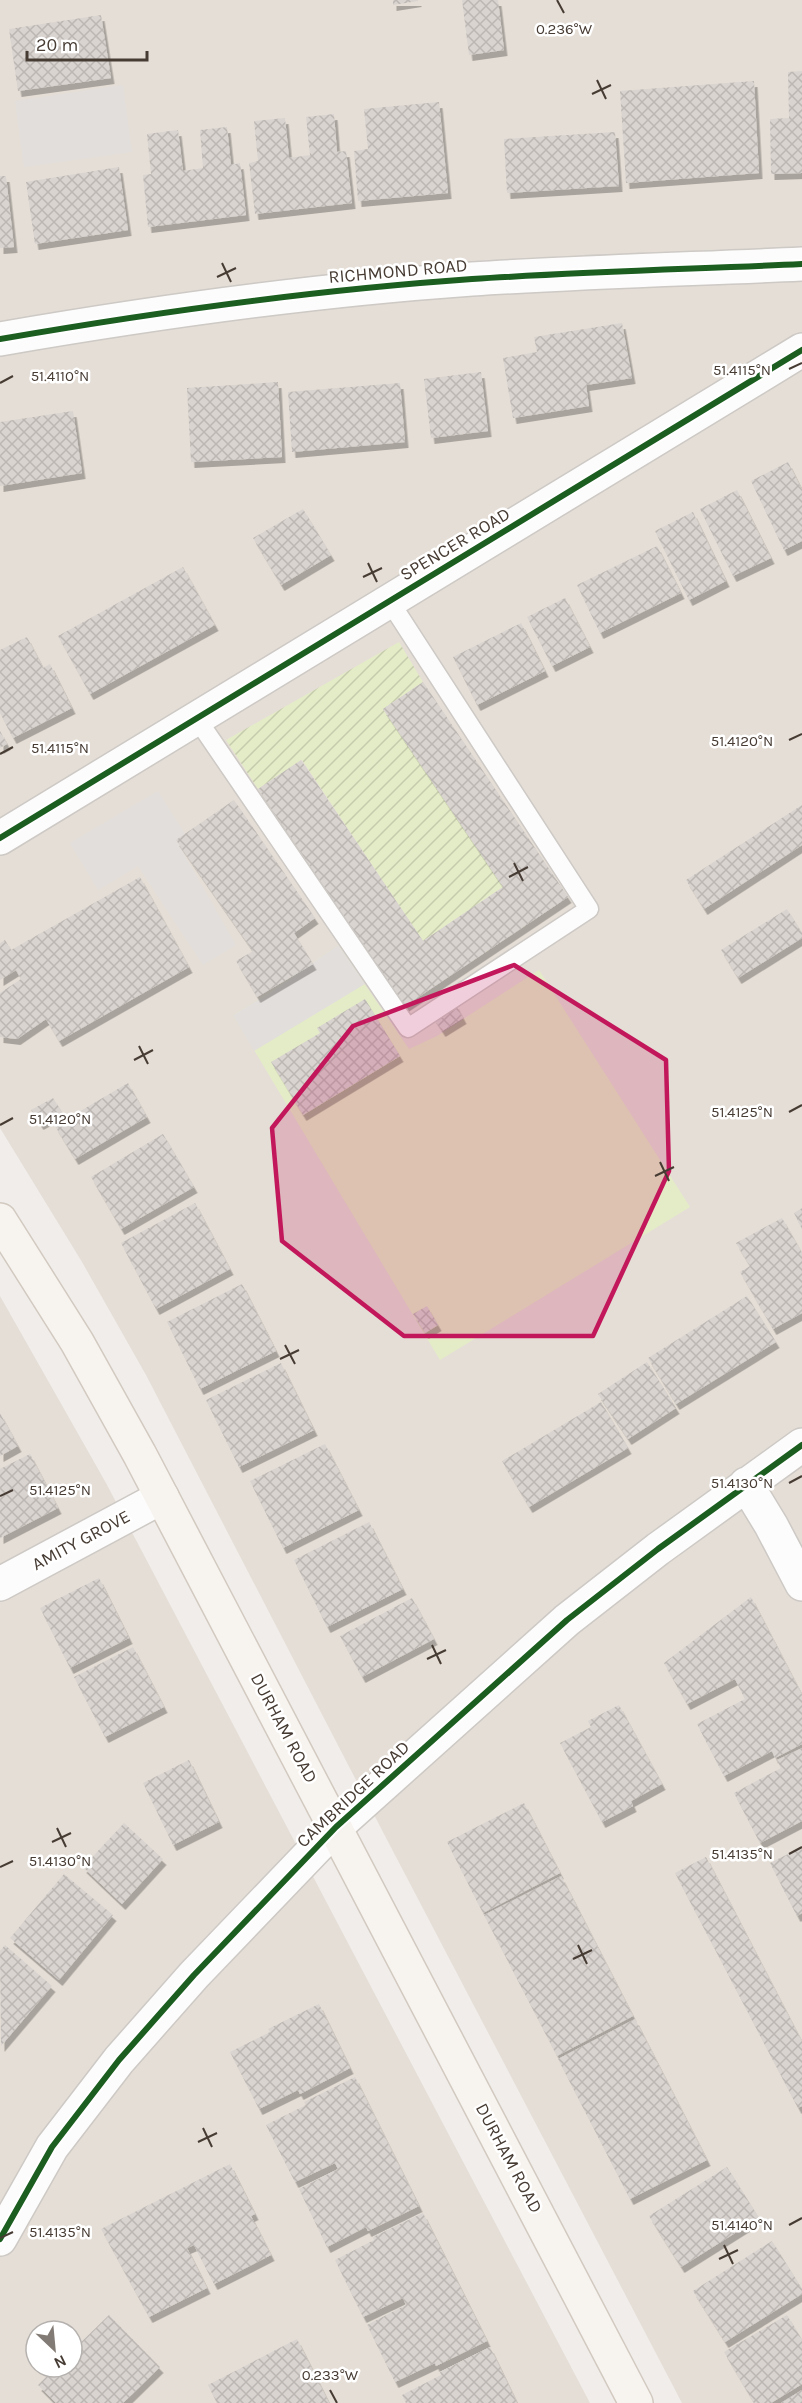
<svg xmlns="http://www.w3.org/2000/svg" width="802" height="2403" viewBox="0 0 802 2403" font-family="Karla,sans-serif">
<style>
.residential{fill:#e5ded6;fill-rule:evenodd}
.grass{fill:#e4ecc7}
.garden{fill:url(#garden-furrows)}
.parking{fill:#e2dedb}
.building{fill:url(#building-cross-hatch);filter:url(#shadow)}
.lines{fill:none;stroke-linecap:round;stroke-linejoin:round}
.service-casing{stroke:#cdc9c5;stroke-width:21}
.minor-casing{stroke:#cdc9c5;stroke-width:36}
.secondary-casing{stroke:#d2cac1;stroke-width:36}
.service{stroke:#fdfcfc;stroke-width:18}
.minor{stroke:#fdfcfc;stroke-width:33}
.secondary{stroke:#f7f3ee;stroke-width:33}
.cycleway-casing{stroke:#fff;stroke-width:10}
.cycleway{stroke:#1b5e20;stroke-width:6}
.marked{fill:#c2185b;fill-opacity:0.2;stroke:#c2185b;stroke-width:4.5;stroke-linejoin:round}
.ticks{fill:none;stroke:#473c34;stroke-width:2}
.labels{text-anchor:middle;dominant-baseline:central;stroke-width:5;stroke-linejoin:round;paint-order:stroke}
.street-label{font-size:18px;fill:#473c34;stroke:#fff}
.ticks-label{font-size:15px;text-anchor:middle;fill:#473c34;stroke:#fff;stroke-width:5;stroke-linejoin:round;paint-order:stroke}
</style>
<defs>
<pattern id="garden-furrows" width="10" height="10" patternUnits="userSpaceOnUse" patternTransform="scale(1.5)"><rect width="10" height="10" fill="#e4ecc7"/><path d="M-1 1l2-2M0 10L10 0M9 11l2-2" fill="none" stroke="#c5cbac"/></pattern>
<pattern id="building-cross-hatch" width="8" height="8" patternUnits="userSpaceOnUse" patternTransform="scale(1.5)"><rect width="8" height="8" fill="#d9d4d0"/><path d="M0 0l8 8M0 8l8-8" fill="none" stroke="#bcb7b3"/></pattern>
<filter id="shadow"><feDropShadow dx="3.5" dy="6" stdDeviation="0" flood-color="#0004"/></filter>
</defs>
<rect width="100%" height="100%" fill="#f0edea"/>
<!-- residential -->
<path class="residential" d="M0,0h802v2403h-120l-298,-569 -238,-459 -64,-113 -82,-134z
M0,1296l106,187 484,920h-590zM36,2331h36v36h-36z"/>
<!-- grass -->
<path class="grass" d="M338,945l71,104 28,-13 102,-66 151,237 -250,153 -207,-345 32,-19z"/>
<!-- garden -->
<path class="garden" d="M399,642l24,40 -40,27 120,178 -80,54 -121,-181 -44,29 -32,-49z"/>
<!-- parking -->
<path class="parking" d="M123,85l9,67 -108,15 -9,-66z
M158,791l27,43 -9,6 60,105 -33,20 -65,-99 -40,24 -28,-47z
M338,945l27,39 -111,67 -21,-36 32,-19z"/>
<!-- building -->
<path class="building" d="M393,0h25v1l-25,4z
M462,0h36l6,50 -35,5z
M101,15l10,63 -93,13 -9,-62z
M802,71v102l-31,1 -1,-55 19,-1 -1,-46z
M754,81l5,92 -133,10 -6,-92z
M439,102l9,91 -90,8 -4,-50 14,-2 -4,-40z
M334,114l3,38 9,-1 6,52 -97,11 -6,-51 9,-2 -4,-40 31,-3 4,40 21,-3 -4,-38z
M227,127l4,38 9,-2 6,52 -98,12 -5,-52 8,-1 -4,-40 31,-4 5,41 20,-3 -3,-38z
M615,132l4,54 -112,7 -3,-54z
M119,167l9,63 -93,14 -9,-62z
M0,176h6l8,71 -14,1z
M622,323l10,55 -46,7 3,21 -76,12 -10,-60 34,-6 -3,-15z
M481,372l7,59 -57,7 -7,-59z
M278,382l4,75 -91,5 -4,-74z
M400,383l5,59 -113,10 -4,-60z
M73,411l9,62 -82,13v-64z
M788,462l14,28v51l-18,9 -33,-69z
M737,490l34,68 -38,18 -33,-67z
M303,509l28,46 -50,30 -28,-47z
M693,512l33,69 -37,19 -34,-69z
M657,546l24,47 -81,40 -23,-48z
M183,567l32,58 -125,69 -32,-58z
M565,598l25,49 -38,19 -25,-49z
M521,623l24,48 -68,34 -24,-48z
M27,637l16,31 7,-4 22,44 -59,30 -13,-25v-63z
M423,682l145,215 -163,109 -147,-217 43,-29 122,181 80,-54 -120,-178z
M0,731l7,13 -7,4z
M234,800l81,118 -21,15 19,31 -56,33 -21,-36 17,-10 -77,-111z
M802,805v40l-98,64 -18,-29z
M140,877l49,90 -130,74 -13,-22 -29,20 -17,-2v-44l21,-14 -5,-9 -16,10v-37l5,-3 6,10z
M787,909l15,24v5l-64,40 -17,-28z
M365,999l35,57 -97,59 -32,-53 49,-29 -3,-5z
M455,1003l8,15 -21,13 -9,-14z
M128,1083l19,34 -72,42 -20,-33z
M53,1098l9,14 -22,12 -9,-14z
M163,1134l31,53 -73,42 -30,-52z
M195,1203l35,66 -74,40 -35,-66z
M802,1208v21l-8,-16z
M782,1218l20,35v60l-29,16 -33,-57 10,-6 -14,-23z
M242,1284l34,67 -76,38 -33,-67z
M747,1296l29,46 -100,62 -28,-46z
M427,1306l11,19 -13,8 -12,-19z
M647,1362l29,46 -48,31 -30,-45z
M281,1363l33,67 -75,37 -33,-67z
M601,1402l27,46 -99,59 -27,-46z
M0,1413l18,33 -18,10z
M325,1444l34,66 -76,38 -33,-67z
M30,1454l28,54 -58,30v-69z
M369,1522l34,67 -76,38 -33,-67z
M99,1578l30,60 -59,30 -30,-60z
M751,1597l51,98v49l-27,14 -3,-7 -48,25 -27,-52 48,-25 -10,-20 -48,25 -23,-41z
M412,1598l22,41 -72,38 -22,-41z
M133,1647l31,60 -59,30 -31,-60z
M619,1705l43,79 -31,17 2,5 -31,16 -42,-79 31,-16 -3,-6z
M802,1748v73l-42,22 -26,-50 47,-25 -4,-8z
M189,1760l30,62 -46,23 -30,-62z
M524,1803l36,70 -77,40 -36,-71z
M124,1823l39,36 -41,45 -39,-37z
M802,1847v66l-5,3 -27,-53z
M706,1857l96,185v64l-4,2 -123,-235z
M64,1874l49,41 -54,65 -49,-42z
M561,1876l72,140 -76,40 -73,-141z
M5,1945l47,41 -51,60 -1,-95z
M319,2004l31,64 -50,26 -2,-4 -39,19 -29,-57 40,-20 -2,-3z
M635,2019l72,141 -77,39 -72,-140z
M355,2077l64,129 -51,25 -2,-4 -39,20 -28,-58 39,-20 -3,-6 -40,19 -29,-57 40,-20 -2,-3z
M230,2164l25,50 -4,2 20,39 -57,29 -20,-39 -7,3 20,40 -58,29 -48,-88z
M727,2167l32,51 -78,49 -32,-51z
M423,2213l64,128 -51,25 -1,-3 -40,19 -28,-57 39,-20 -3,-7 -40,19 -28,-57 39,-20 -1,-3z
M772,2241l30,48v5l-77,48 -32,-51z
M109,2315l51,52 -37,36h-67l-18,-18 18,-18h16v-16z
M787,2315l15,25v44l-31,19h-17l-30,-51z
M297,2339l32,64h-112l-9,-18z
M490,2347l27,56h-111l-4,-8 39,-20 -1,-3z
M802,2390v13h-21z"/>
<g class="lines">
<!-- service casing -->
<g class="service-casing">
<path id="service" d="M197,719l211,309 181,-119 -199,-307"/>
</g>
<!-- minor casing -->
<g class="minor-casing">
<path id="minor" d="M0,339c156,-27 314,-49 472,-60 110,-7 220,-10 330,-15
M0,838l802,-488
M746,1484l25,41 31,59
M0,1584l162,-87
M0,2239l52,-92 67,-87 75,-85 142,-148 231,-207 91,-71 144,-104"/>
</g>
<!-- secondary casing -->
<g class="secondary-casing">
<path id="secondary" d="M0,1220l77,122 63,113 496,948"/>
</g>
<!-- service -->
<use href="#service" class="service"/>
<!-- minor -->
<use href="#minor" class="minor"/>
<!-- secondary -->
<use href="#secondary" class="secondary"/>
<!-- cycleway casing -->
<g class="cycleway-casing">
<path id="cycleway" d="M0,339c156,-27 314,-49 472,-60 110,-7 220,-10 330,-15
M0,838l802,-488
M0,2239l52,-92 67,-87 75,-85 142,-148 231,-207 91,-71 144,-104"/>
</g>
<!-- cycleway -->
<use href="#cycleway" class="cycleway"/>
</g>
<!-- marked area -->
<path class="marked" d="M514,965l152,95 3,111 -76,165h-189l-122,-95 -10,-113 81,-102z"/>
<!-- ticks -->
<path class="ticks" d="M557,0l7,13M597,80l9,19M592,94l19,-9M222,263l9,19M217,277l19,-9M789,369l13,-6M0,383l13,-7M368,563l9,19M363,577l19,-9M789,740l13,-6M0,754l13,-7M514,863l9,18M509,877l19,-10M139,1046l9,18M134,1060l19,-10M789,1112l13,-7M0,1125l13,-7M660,1162l9,19M655,1176l19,-9M285,1345l10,19M280,1359l19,-9M789,1483l13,-7M0,1496l13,-6M432,1645l9,19M427,1659l19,-9M57,1828l9,19M52,1842l19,-9M789,1854l13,-7M0,1867l13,-6M578,1945l9,19M573,1959l19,-9M203,2128l9,19M198,2142l19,-9M789,2225l13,-7M0,2238l13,-6M724,2245l9,19M719,2259l19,-9M330,2390l7,13"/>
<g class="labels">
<!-- street labels -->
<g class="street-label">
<text transform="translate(398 271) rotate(-5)">RICHMOND ROAD</text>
<text transform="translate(455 544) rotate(-31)">SPENCER ROAD</text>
<text transform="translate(81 1540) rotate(-28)">AMITY GROVE</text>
<text transform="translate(284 1728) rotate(62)">DURHAM ROAD</text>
<text transform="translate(353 1794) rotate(-43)">CAMBRIDGE ROAD</text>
<text transform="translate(509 2158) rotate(62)">DURHAM ROAD</text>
</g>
</g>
<g class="ticks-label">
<text x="564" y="34">0.236°W</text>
<text x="742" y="375">51.4115°N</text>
<text x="60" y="381">51.4110°N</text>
<text x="742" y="746">51.4120°N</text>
<text x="60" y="753">51.4115°N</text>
<text x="742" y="1117">51.4125°N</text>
<text x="60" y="1124">51.4120°N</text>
<text x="742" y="1488">51.4130°N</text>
<text x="60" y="1495">51.4125°N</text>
<text x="742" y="1859">51.4135°N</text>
<text x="60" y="1866">51.4130°N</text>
<text x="742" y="2230">51.4140°N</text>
<text x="60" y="2237">51.4135°N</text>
<text x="330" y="2380">0.233°W</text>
</g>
<!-- north arrow -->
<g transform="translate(54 2349) rotate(154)"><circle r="28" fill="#ffffff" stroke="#b5b1ae" stroke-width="1.5"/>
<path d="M0-4.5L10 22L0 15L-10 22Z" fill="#827a74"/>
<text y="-9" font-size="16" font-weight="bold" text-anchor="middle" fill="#473c34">N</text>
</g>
<!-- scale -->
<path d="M27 51v9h120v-9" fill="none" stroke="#473c34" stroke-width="3"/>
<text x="36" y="51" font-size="18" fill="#473c34" stroke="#ffffff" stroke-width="4.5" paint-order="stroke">20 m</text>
</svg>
